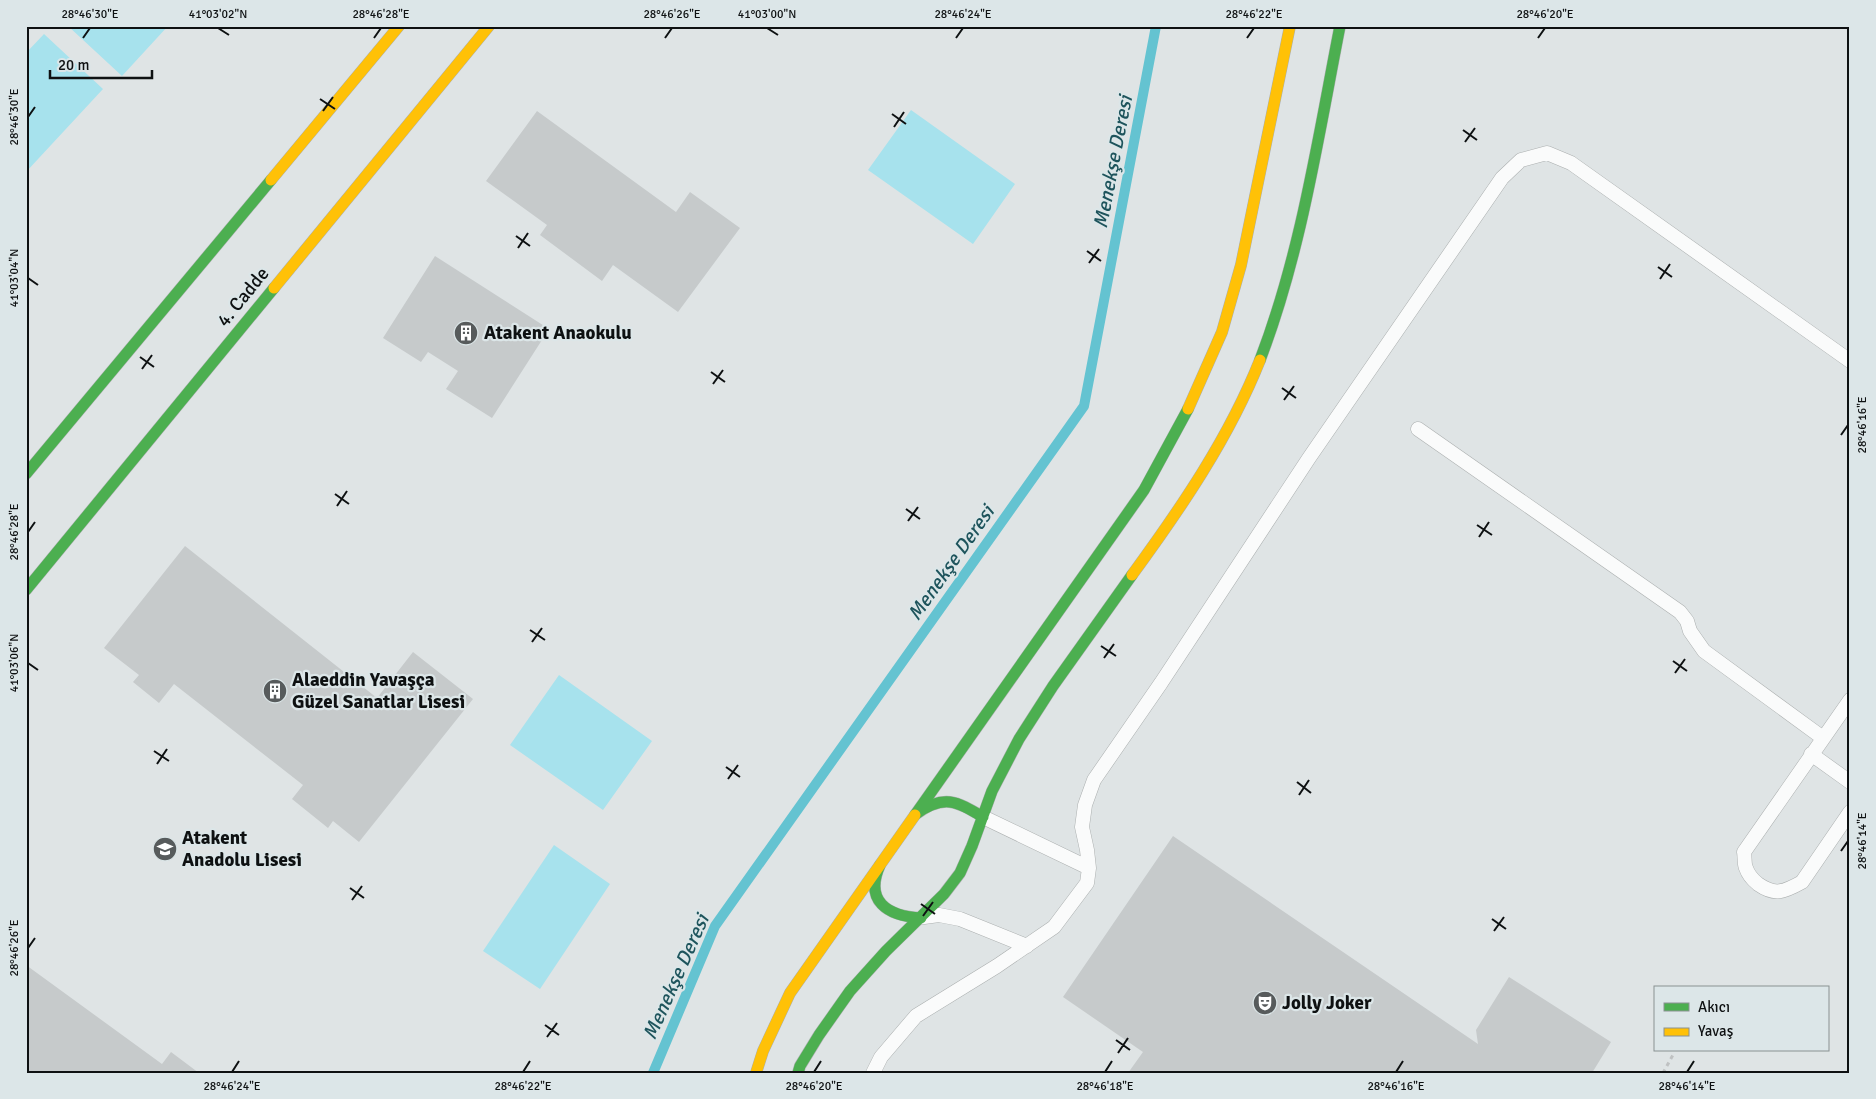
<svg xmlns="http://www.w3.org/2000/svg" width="1876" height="1099" viewBox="0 0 1876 1099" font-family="Signika,sans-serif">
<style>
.green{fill:#a7e2ed}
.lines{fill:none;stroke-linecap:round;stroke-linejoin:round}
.stream{stroke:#64c3d1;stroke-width:10}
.building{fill:#c6cacb}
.lane-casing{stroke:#abafaf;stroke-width:15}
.fast-casing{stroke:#abafaf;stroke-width:12}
.slow-casing{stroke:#abafaf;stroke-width:12}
.path{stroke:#bfc1c2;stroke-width:3;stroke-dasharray:4 4;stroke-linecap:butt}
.lane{stroke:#fafbfb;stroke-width:14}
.fast{stroke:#4caf50;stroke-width:11}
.slow{stroke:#ffc107;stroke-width:11}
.ticks{fill:none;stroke:#0e1112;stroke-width:2}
.labels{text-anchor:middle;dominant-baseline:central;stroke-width:4.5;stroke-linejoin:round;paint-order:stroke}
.street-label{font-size:19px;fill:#0e1112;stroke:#dce6e8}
.poi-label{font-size:19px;font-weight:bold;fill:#0e1112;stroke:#dce6e8;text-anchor:start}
.water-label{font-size:20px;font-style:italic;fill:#1e545c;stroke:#dce6e8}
.neatline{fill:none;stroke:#0e1112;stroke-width:2}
.ticks-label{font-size:12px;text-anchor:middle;fill:#0e1112}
</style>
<rect width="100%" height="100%" fill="#dfe4e5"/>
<!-- green -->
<path class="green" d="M68,26h100l-46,50z
M44,34l59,55 -77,83v-119z
M911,110l104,74 -42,60 -105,-74z
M559,675l93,66 -49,69 -93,-65z
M554,845l56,39 -70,105 -57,-38z"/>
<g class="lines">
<!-- stream -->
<path class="stream" d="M653,1073l62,-147 369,-520 72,-380"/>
</g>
<!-- building -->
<path class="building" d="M537,111l139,101 14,-20 50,36 -62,84 -65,-47 -11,16 -62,-46 7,-10 -61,-44z
M435,256l114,73 -57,89 -46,-29 12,-18 -30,-19 -7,10 -38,-24z
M185,546l192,152 36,-46 60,47 -114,143 -26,-21 -5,7 -36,-29 11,-14 -129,-101 -15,19 -26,-21 6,-7 -35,-27z
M1173,836l305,208 -2,-14 33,-53 102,65 -19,31h-464l15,-21 -80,-55z
M26,965l136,99 9,-12 28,21h-173z"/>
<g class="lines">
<!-- lane casing -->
<g class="lane-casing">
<path id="lane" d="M1418,429l262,183 7,9 3,10 14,20 119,87
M1850,700l-106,152c1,5 0,12 2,16 2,6 7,12 12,16 17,12 26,8 44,-2l48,-70
M1811,754l39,28
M983,817l106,51
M924,917l15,-2 21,4 67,27
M873,1073l8,-16 35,-41 81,-50 57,-39 33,-44 2,-15 -2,-18 -5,-23 3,-22 9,-25 67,-97 148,-225 193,-280 19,-18 26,-7 24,10 279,198"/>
</g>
<!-- fast casing -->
<g class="fast-casing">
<path id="fast" d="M1260,360c41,-107 58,-222 80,-334
M26,474l245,-294
M26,590l248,-302
M916,814c28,-20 40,-13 67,3
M915,815l229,-325 44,-81
M880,865c-16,36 7,51 41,53
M798,1073l2,-7 19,-31 31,-44 36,-40 58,-57 16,-21 12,-27 20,-55 27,-52 34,-53 79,-111"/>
</g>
<!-- slow casing -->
<g class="slow-casing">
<path id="slow" d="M271,180l128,-154
M274,288l215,-262
M1188,409l34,-77 19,-67 49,-239
M1132,575c49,-67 97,-137 128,-215
M756,1073l7,-22 27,-58 125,-178"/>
</g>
<!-- path -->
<path class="path" d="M1663,1073l11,-20"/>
<!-- lane -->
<use href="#lane" class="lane"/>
<!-- fast -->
<use href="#fast" class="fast"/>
<!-- slow -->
<use href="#slow" class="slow"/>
</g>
<!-- ticks -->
<path class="ticks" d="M218,28l11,7M767,28l11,7M83,38l7,-10M374,38l7,-10M665,38l7,-10M956,38l7,-10M1247,38l7,-10M1538,38l7,-10M320,99l15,10M323,111l10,-14M892,114l14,10M28,117l7,-10M894,127l10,-15M1463,130l14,10M1465,142l10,-14M516,236l14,10M518,248l10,-15M1087,251l14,10M1089,263l10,-14M1658,267l14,10M28,278l10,7M1660,279l10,-15M140,357l14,10M142,369l10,-14M711,372l14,10M713,384l10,-14M1282,388l14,10M1284,400l10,-14M1841,435l7,-10M335,494l14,10M337,506l10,-15M906,509l14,10M908,521l10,-14M1477,525l15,10M28,532l7,-10M1479,537l10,-15M530,630l15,10M532,642l10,-14M1101,646l15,10M1104,658l10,-14M1673,661l14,10M28,663l10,7M1675,673l10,-14M154,751l15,10M157,764l10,-15M726,767l14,10M728,779l10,-14M1297,782l14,11M1299,795l10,-15M1841,851l7,-10M350,888l14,10M352,900l10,-14M921,904l14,10M923,916l10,-14M1492,919l14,10M1494,931l10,-14M28,948l7,-10M545,1025l14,10M547,1037l10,-14M1116,1040l14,10M1118,1053l10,-15M232,1072l7,-11M523,1072l7,-11M814,1072l7,-11M1105,1072l7,-11M1396,1072l7,-11M1687,1072l7,-11"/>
<!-- icons -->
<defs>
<g id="building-disc" transform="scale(1.25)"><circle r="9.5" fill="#575b5c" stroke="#dce6e8"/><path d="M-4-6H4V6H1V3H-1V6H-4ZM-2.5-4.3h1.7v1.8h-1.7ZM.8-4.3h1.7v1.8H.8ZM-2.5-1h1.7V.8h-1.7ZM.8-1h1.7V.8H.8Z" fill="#fff"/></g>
<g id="school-disc" transform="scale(1.25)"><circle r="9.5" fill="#575b5c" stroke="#dce6e8"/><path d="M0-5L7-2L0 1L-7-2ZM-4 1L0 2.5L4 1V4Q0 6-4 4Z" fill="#fff"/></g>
<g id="theatre-disc" transform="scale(1.25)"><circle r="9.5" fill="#575b5c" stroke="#dce6e8"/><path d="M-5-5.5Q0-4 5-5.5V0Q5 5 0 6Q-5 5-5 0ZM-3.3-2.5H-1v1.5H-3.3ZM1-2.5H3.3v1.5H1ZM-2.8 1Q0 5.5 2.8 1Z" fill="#fff"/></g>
</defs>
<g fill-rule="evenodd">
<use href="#building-disc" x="466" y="333"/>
<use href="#building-disc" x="275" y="691"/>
<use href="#school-disc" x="165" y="849"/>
<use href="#theatre-disc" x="1265" y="1003"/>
</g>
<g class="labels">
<!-- street labels -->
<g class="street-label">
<text transform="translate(243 297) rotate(-51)">4. Cadde</text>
</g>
<!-- poi labels -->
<g class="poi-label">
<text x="484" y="333">Atakent Anaokulu</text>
<text x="292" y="680">Alaeddin Yavaşça<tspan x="292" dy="22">Güzel Sanatlar Lisesi</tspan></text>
<text x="182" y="838">Atakent<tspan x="182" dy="22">Anadolu Lisesi</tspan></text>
<text x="1282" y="1003">Jolly Joker</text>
</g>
<!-- water labels -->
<g class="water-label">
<text transform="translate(1113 162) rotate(-79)">Menekşe Deresi</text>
<text transform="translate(951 563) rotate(-55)">Menekşe Deresi</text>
<text transform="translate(676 977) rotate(-66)">Menekşe Deresi</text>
</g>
</g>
<!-- border -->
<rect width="1876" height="1099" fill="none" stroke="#dce6e8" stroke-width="55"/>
<!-- legend -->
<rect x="1654" y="986" width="175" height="65" fill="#dce6e8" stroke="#8a9192"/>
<rect x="1664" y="1003" width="25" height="8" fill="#4caf50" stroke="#8a9192"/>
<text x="1698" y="1012" font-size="15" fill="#0e1112">Akıcı</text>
<rect x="1664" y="1028" width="25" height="8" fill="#ffc107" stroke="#8a9192"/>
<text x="1698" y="1036" font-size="15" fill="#0e1112">Yavaş</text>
<!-- scale -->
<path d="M50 70v8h102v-8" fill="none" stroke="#0e1112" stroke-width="2.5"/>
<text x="58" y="70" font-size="15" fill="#0e1112" stroke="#dce6e8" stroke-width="4" paint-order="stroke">20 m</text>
<rect x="28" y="28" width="1820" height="1044" class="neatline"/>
<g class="ticks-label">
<text x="90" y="18">28°46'30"E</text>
<text x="218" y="18">41°03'02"N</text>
<text x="381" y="18">28°46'28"E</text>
<text x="672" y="18">28°46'26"E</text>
<text x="767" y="18">41°03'00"N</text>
<text x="963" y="18">28°46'24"E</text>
<text x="1254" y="18">28°46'22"E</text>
<text x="1545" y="18">28°46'20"E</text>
<text transform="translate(14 117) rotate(-90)" y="4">28°46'30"E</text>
<text transform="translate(14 278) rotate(-90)" y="4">41°03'04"N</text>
<text transform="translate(1862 425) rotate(-90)" y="4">28°46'16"E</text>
<text transform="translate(14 532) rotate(-90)" y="4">28°46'28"E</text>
<text transform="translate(14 663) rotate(-90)" y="4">41°03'06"N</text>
<text transform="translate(1862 841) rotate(-90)" y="4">28°46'14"E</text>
<text transform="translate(14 948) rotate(-90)" y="4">28°46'26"E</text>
<text x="232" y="1090">28°46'24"E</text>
<text x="523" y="1090">28°46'22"E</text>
<text x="814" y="1090">28°46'20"E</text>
<text x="1105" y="1090">28°46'18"E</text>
<text x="1396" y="1090">28°46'16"E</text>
<text x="1687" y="1090">28°46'14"E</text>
</g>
</svg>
